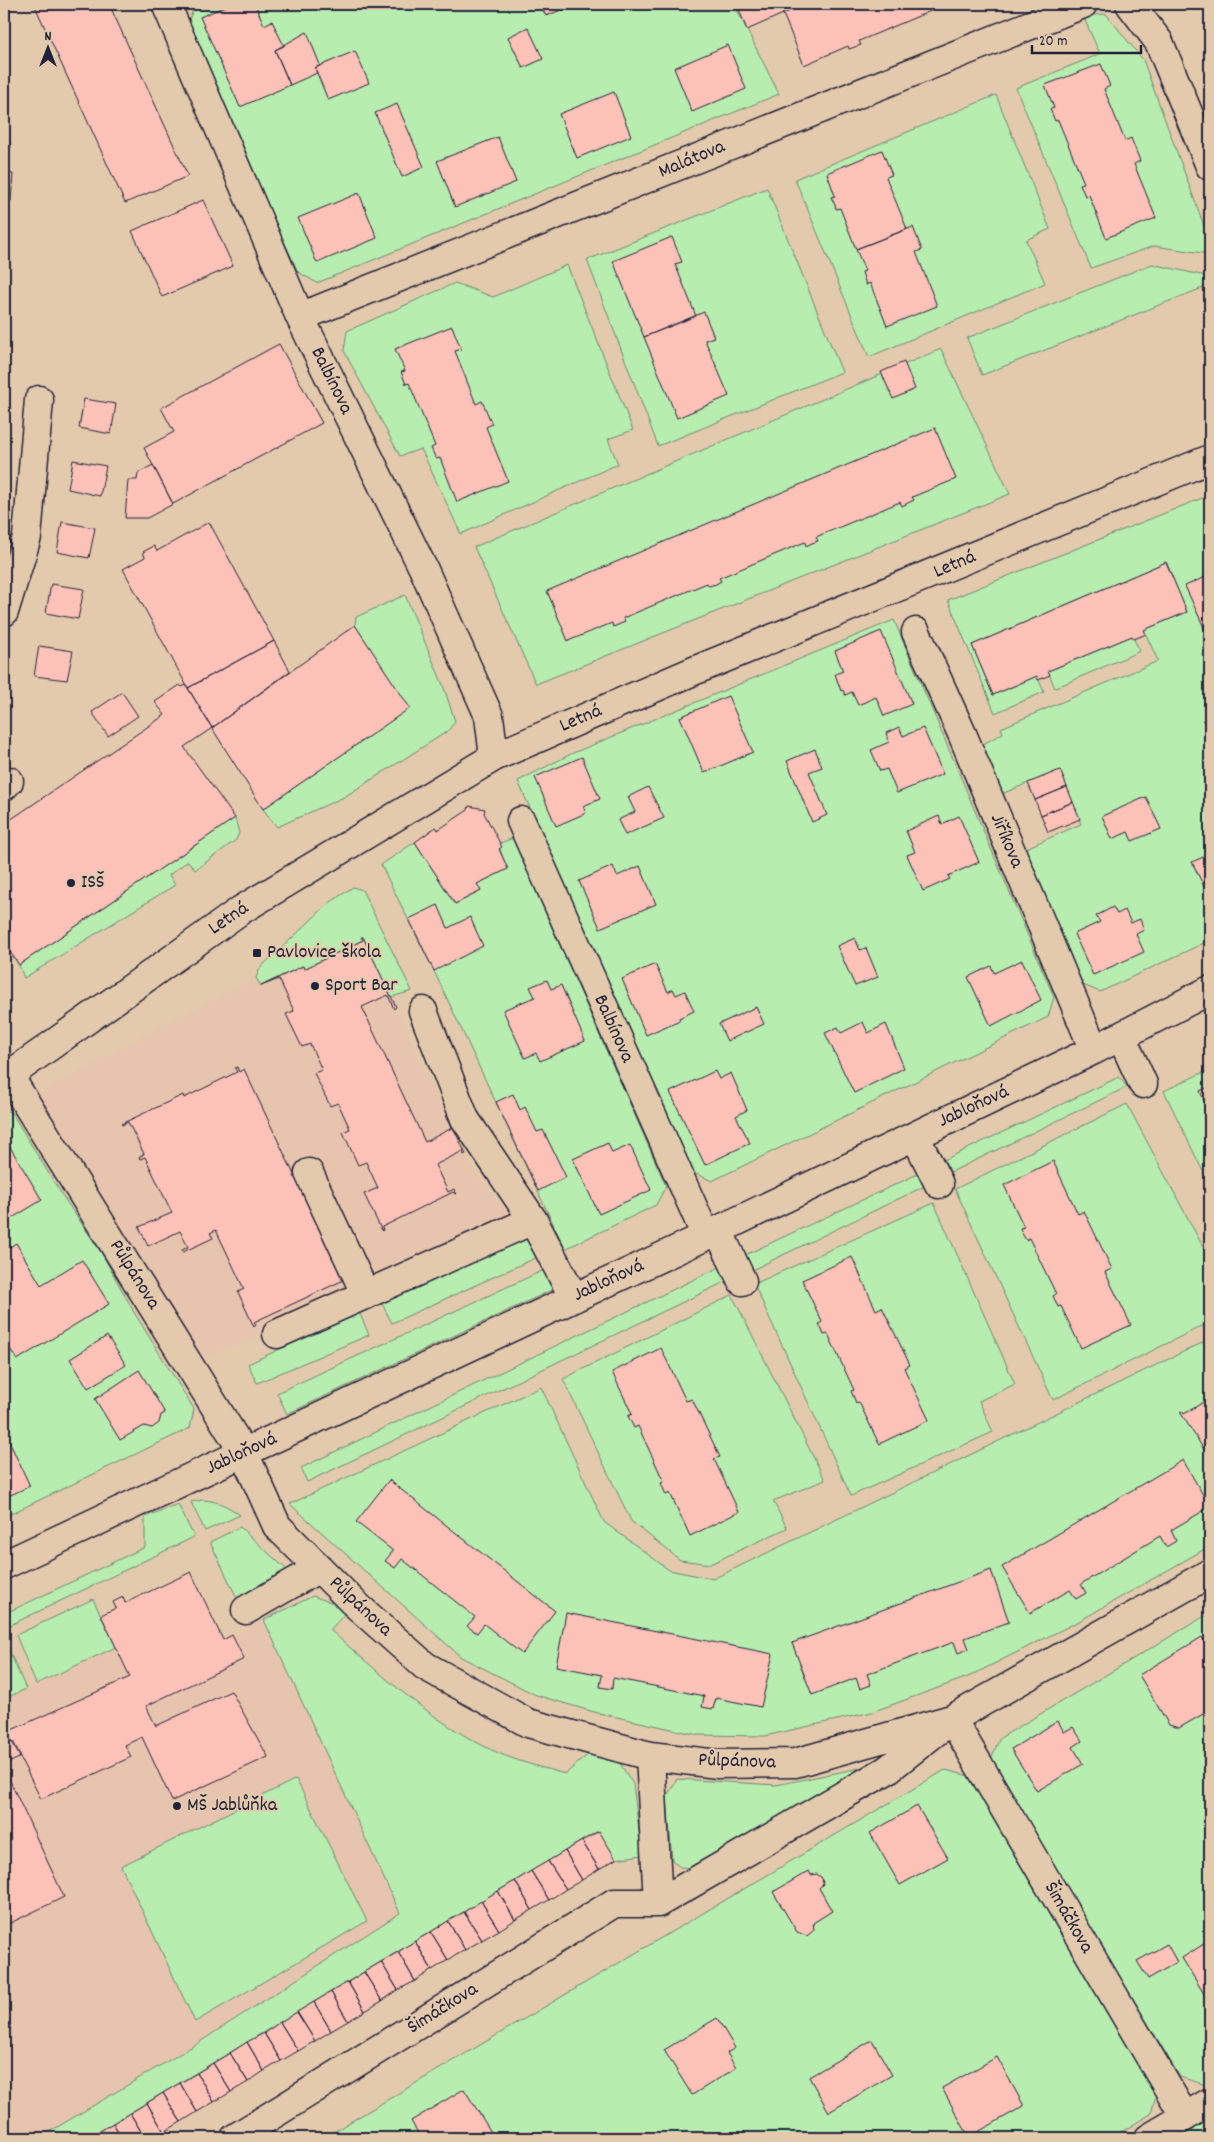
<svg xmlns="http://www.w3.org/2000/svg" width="1214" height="2142" viewBox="0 0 1214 2142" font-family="Dekko,sans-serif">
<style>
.built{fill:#e7c4ad}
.green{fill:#b7edaf;stroke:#6c8875}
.building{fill:#fcc1b7;stroke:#22223b}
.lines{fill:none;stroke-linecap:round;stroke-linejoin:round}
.minor-casing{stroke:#22223b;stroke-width:31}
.minor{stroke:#e4caac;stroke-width:28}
.poi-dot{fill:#22223b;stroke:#e4caac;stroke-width:2}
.labels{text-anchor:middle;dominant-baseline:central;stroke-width:4;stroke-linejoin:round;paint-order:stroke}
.street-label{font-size:20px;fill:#22223b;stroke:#e4caac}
.poi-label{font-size:20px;fill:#22223b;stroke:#e4caac;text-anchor:start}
</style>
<rect width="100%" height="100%" fill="#e4caac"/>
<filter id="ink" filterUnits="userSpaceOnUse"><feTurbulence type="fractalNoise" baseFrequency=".02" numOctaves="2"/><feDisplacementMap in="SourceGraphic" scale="10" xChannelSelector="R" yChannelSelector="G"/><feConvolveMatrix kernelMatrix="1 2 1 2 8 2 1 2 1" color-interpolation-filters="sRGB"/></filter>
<g filter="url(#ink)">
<!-- built -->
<path class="built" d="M361,937h2l101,218 26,39 29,20 -267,125 -50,19 -166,-263 107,-59 113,-58 5,8 42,-20 2,3 58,-28z
M191,1572l32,68 41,-20 136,293 -202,130 -159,95h-35v-439l111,-52 -14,-32z"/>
<!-- green -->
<path class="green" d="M195,4h539l45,90 -462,189 -19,-11 -54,-119 -55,-133z
M1106,14l37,46 67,182v12l-56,-8 -63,22 -75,-180 84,-34 -17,-38z
M996,95l54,134 -24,11 19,43 -176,74 -74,-178z
M767,188l75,184 -184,74 -71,-186z
M1152,264l58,13v8l-228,90 -15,-37z
M567,265l66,165 -25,9 10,25 -157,70 -40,-85 -21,7 -56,-105 3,-20 108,-48 38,14z
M941,349l69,145 -474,190 -62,-137z
M1210,495v445l-110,52 -19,-8 -57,-135 57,-25 -21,-54 -61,25 -23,-47 27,-15 -2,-5 157,-67 -14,-31 43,-18 -21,-50 -194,83 21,50 44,-19 7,16 -49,21 -47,-113z
M405,595l38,90 12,36 -7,10 -104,66 -67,30 -14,-18 146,-101 -54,-83 1,-8z
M894,620l160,377 -6,20 -336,164 -23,-10 -171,-390 55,-28z
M1132,636l8,15 -85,37 -7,-17z
M235,818l4,15 -3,7 -41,30 -7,-9 -19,14 6,10 -151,93 -5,-13z
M513,838l153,348 -10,19 -91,44 -131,-278 -53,-106 34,-23 40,62 26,-13 -4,-7 30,-15 -9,-25z
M353,887l9,3 50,101 -21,6 -28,-60 -1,1 1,2 -59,29 -2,-3 -41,20 -5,-8 4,-10 68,-64z
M1210,1069v117l-46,-95z
M1119,1077l8,10 -176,85 -7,-12z
M1127,1104l83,156v62l-157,78 -98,-211z
M6,1111l5,1 51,83 39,57 34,62 59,95 -4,19 -186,89v-404z
M922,1172l9,11 -183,89 -5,-16z
M934,1203l81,181 -36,17 14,31 -142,64 -97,-212z
M522,1235l20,20 -150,68 -11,-21z
M720,1267l9,13 -422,202 -6,-14z
M544,1270l12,18 -269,126 -10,-21z
M732,1295l93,185 -52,21 14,27 -77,36 -30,-4 -49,-39 -68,-142z
M359,1312l10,23 -112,48 -9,-19z
M1210,1339v207l-129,74 -113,57 -96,35 -107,24 -66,-1 -105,-23 -58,-17 -75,-38 -171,-153 251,-117 63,135 65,48 44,9z
M203,1500c15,1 25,6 37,15l-35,16 -14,-29z
M178,1504l16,33 -190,91v-14l141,-67v-30z
M240,1527l47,43 -7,9 -42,21 -28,-58z
M313,1596l36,13 -19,21c53,46 107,97 173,125 20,8 41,13 62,19l25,-21 29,9 14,22 9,71 -26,4 -18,-28 -510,307h-49l159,-95 202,-130 -136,-293z
M93,1599l23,48 -80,37 -20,-49z
M1210,1613v469l-4,3 -26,-8 -190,-316 10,-23z
M5,1641l21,48 -22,10v-57z
M865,1767l-171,101 -14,-1 -8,-7 -5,-64 10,-17 99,6z
M945,1770l24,6 188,315 -6,23 -40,24h-788z
M296,1779l71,142 -172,101 -74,-156z
M1210,2119v19h-31z"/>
<!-- building -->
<path class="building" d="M34,4h75l79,172 -63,27z
M231,4h24l9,21 8,-4 12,25 -9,4 15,35 -50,22 -40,-90z
M540,4h24l2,4 -20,8z
M744,4h35l4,10 -36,16 -9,-23z
M807,4h150l-11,4 -1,-3 -86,36 2,4 -12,4 -1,-3 -44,19 -21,-51z
M528,27l15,32 -20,9 -15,-31z
M307,32l13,33 -5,3 2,5 -27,12 -15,-35z
M728,45l18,44 -54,23 -18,-44z
M355,51l14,32 -41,17 -13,-32z
M1101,64l9,22 -6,3 21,52 6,-3 9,23 -6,3 22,54 -50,20 -17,-43 -4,1 -5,-12 4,-1 -26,-63 -3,1 -5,-12 4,-1 -9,-23z
M614,92l17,44 -54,22 -18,-44z
M397,104l27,63 -22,10 -27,-64z
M4,121l7,26 -7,2z
M498,137l18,45 -61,25 -18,-46z
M882,150l10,25 -6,2 21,52 -51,20 -16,-41 -4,1 -1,-4 -4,-8 4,-1 -8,-23z
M4,173l9,1 -2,27h-7z
M359,193l18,45 -60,25 -19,-45z
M203,200l30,66 -71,31 -30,-66z
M4,219l5,1 -2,27h-3z
M913,227l9,23 -6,2 21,54 -50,20 -17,-43 -4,2 -4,-13 3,-1 -9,-22z
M672,237l10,25 -7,2 21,52 -52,21 -31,-76z
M704,312l10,25 -9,3 24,56 -52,22 -33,-81z
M452,326l9,23 -6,2 21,53 6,-3 10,23 -6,3 22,54 -51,21 -17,-44 -4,1 -5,-11 4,-2 -26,-63 -3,1 -5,-12 4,-1 -10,-22z
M279,344l43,79 -149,81 -29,-56 30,-16 -13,-24z
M904,362l11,27 -22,10 -12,-27z
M84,399l32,5 -5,30 -32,-6z
M935,428l21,51 -44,18 2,3 -12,6 -2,-4 -84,35 2,4 -6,2 -6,3 -1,-4 -86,36 2,3 -5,3 -7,2 -2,-3 -84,35 2,4 -12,5 -1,-4 -44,18 -21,-50z
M73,460l33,6 -6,30 -32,-7z
M153,465l20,39 -26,14h-22l3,-38h9l1,-7z
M62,522l33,6 -6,30 -32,-6z
M209,522l65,119 -86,47 -65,-119 22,-12 -2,-5 11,-6 3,5z
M1166,562l21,50 -43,18 2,4 -7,3 -5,2 -2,-3 -84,35 2,4 -7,3 -5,2 -1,-4 -44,19 -21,-50z
M1210,575v57l-3,2 -22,-48z
M51,584l33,5 -6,30 -32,-6z
M355,625l55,83 -147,101 -51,-81z
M881,631l31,73 -28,12 -8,-19 -18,8 -6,-13 -7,3 -2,-5 -2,1 -6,-17 8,-3 -8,-20z
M274,641l16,30 -78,57 -24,-40z
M39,646l34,5 -6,29 -33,-4z
M180,685l2,2 4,-2 26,43 -28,19 51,71 -216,147 -15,-22v-119l161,-109 -10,-13z
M122,692l16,24 -30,20 -16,-24z
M728,696l25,56 -49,21 -24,-56z
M899,727l4,9 20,-8 20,46 -46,19 -10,-24 -7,2 -9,-21 18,-8 -3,-9z
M815,749l7,18 -13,5 18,43 -15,7 -25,-61z
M582,757l18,42 -17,7 3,7 -30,13 -21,-49z
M1060,770l7,17 -32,13 -7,-17z
M648,787l16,31 -39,17 -7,-15 17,-8 -7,-15z
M1067,787l6,15 -32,13 -6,-15z
M1146,797l15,32 -29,12 -4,-9 -16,7 -10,-23z
M1073,802l7,17 -32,13 -7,-17z
M469,806l16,3 -1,4 18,34 -3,2 9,20 -31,15 4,7 -26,13 -40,-62 21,-15 2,3 30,-20z
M939,816l3,8 17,-8 20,46 -31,14 2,3 -27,12 -16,-36 8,-3 -9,-21z
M1210,854v45l-18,-37z
M613,866l4,10 23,-10 16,38 -56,24 -21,-47z
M438,905l10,23 22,-11 13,29 -49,25 -25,-52z
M1113,907l4,7 8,-4 6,13 9,-4 4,11 -8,4 8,18 -51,23 -19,-41 26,-12 -4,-6z
M361,937h2l33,70 -2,2 -6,-14 -26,12 63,135 27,-14 -6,-12 1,-1 19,39 -2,1 -1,-4 -28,14 13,27 6,-3 2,6 -3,-3 -71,35 1,3 -1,1 -18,-37 14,-6 -12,-26 -8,3 -15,-33 7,-3 -12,-26 -8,3 -16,-33 8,-3 -12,-26 -8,3 -16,-33 8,-3 -15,-32 -18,7 42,-20 1,3 59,-29z
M855,938l5,12 6,-2 12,29 -23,9 -18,-40z
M1022,960l19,40 -50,26 -23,-49 23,-11 3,7z
M655,964l13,28 5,-3 3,6 9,-4 9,20 -15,7 1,2 -34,15 -24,-56z
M547,980l4,9 10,-4 24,56 -45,20 -4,-8 -11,5 -22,-48 32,-13 -5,-10z
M756,1007l8,17 -37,17 -8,-17z
M863,1022l5,11 18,-9 18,44 -50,25 -29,-60 13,-6 3,6z
M237,1067l2,5 5,-3 99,209h5l-94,44 2,3 -2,2 -16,-35 6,-3 -28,-59 -6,3 3,5 -30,14 -1,-2 6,-3 -8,-16 -32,15 -9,-19 33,-14 -27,-56 -5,2 -1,-2 5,-3 -16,-32 -6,3 -1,-1 62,-29 1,3 53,-26 -2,-4z
M715,1071l4,8 12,-6 16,37 -11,6 14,27 -45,22 -35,-73z
M1210,1086v28l-10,-23z
M513,1094l7,16 5,-3 12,25 6,-2 23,47 -28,14 -42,-89z
M4,1137l38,63 -38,23z
M608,1143l4,10 18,-8 21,45 -52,24 -26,-55z
M1053,1161l25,53 6,-3 28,58 -7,3 26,53 -50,23 -20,-42 -3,1 -2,-5 -3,-6 3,-2 -27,-56 -3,2 -3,-5 -3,-7 4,-1 -20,-42z
M16,1243l25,42 41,-25 27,44 -92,56 -13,-21v-88z
M852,1257l24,53 6,-3 28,58 -6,3 25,52 -50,24 -20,-42 -3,1 -2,-5 -3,-7 3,-1 -26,-56 -4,1 -2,-5 -3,-6 3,-2 -20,-42z
M107,1336l19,29 -38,23 -18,-29z
M661,1348l25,53 6,-2 28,58 -6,2 25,53 -49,24 -20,-43 -4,2 -5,-12 3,-1 -26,-56 -4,2 -6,-12 4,-2 -20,-42z
M139,1370l26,43 -4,2 -2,8 -7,5 -8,-2 -24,14 -25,-41z
M1210,1398v61l-30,-47 2,-1 2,3z
M8,1439l22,47 -26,12v-57z
M1183,1460l27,47 -39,23 5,11 -10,6 -6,-11 -79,48 5,9 -10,6 -6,-9 -40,23 -28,-46z
M389,1480l166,131 -33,43 -38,-30 -7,9 -10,-7 8,-9 -73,-58 -7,9 -10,-7 8,-10 -37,-29z
M991,1570l18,52 -44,16 4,11 -11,4 -4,-11 -87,32 4,11 -11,4 -4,-11 -44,17 -20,-52z
M191,1572l32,68 9,-5 12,24 -98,47 10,20 75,-35 37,66 -96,44 -30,-64 -17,8 6,12 -90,42 -34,-67 123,-55 -29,-62 15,-7 -3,-6 10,-5 2,6z
M566,1613l207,41 -12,53 -45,-9 -3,11 -11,-2 2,-11 -91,-18 -1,11 -12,-2 2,-12 -46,-9z
M1202,1637l8,15v58l-31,18 -10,-3 -30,-50z
M1058,1721l6,11 9,-5 9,14 -9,6 10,17 -46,27 -26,-42z
M13,1741l8,16 -17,8v-20z
M4,1768l60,129 -60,29z
M917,1806l31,52 -48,27 -30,-52z
M599,1831l17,28 -17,10 -17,-28z
M582,1841l17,28 -17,11 -17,-29z
M565,1851l17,29 -16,9 -18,-28z
M548,1861l18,28 -17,11 -18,-29z
M531,1871l18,29 -17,10 -17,-29z
M809,1871l2,4 6,-1 5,4 1,6 -4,4 13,23 -19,12 1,7 -7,6 -10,-4 -24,-40z
M515,1881l17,29 -17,10 -17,-29z
M498,1891l17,29 -16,10 -18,-29z
M481,1901l18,29 -17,10 -18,-28z
M464,1912l18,28 -17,10 -17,-29z
M448,1921l17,29 -17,10 -17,-28z
M431,1932l17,28 -16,10 -17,-29z
M1210,1940v54l-4,3 -24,-39z
M415,1941l17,29 -17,11 -17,-29z
M1167,1944l10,18 -29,17 -11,-18z
M398,1952l17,29 -17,9 -17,-28z
M381,1962l17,28 -16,11 -18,-29z
M364,1972l18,29 -17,10 -17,-29z
M348,1982l17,29 -17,10 -17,-29z
M331,1992l17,29 -17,10 -17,-29z
M314,2002l17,29 -16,10 -18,-29z
M297,2012l18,29 -17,10 -18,-29z
M717,2018l18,30 -8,5 9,15 -44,27 -28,-45z
M280,2022l18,29 -17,10 -17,-28z
M264,2033l17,28 -17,10 -17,-29z
M872,2040l20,35 -63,37 -20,-35z
M247,2042l17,29 -16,11 -18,-29z
M230,2053l18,29 -17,10 -18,-29z
M997,2057l27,49 -55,31 -27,-49z
M213,2063l18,29 -17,10 -17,-29z
M197,2073l17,29 -17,10 -17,-29z
M180,2083l17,29 -16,10 -18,-29z
M464,2089l27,43 -10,6h-60l-10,-17z
M163,2093l18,29 -17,10 -17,-29z
M147,2103l17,29 -11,6h-8l-15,-25z
M130,2113l15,25h-23l-9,-15z
M113,2123l9,15h-22l-3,-5z"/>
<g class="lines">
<!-- minor casing -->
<g class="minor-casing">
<path id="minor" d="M166,4l134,313 124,253 65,146 5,41
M1130,4l29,38 51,124
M300,317c262,-103 522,-209 783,-313
M4,612l23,-75 12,-137
M916,632l47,104 131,314
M4,786l5,-5
M521,821l185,415
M423,1011l42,108 68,101 41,78
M1121,1036l22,48
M4,1068l240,385 33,73 77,77 71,63 103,57 122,33 68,8 77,-1 157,-44
M4,1079l237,-169 253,-153 202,-87 514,-211
M915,1136l24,48
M309,1173l57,122
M718,1230l24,51
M277,1334l256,-114
M4,1565l702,-329 388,-186 116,-60
M246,1610l73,-42
M952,1719l233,398
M650,1756l8,147
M235,2138l379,-235h44l229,-133 65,-51 258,-146
M1149,2138l61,-36"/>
</g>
<!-- minor -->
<use href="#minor" class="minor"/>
</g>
</g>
<!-- markers -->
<g class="poi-dot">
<circle cx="71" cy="883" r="5"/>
<rect x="252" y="948" width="10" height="10" rx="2.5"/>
<circle cx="315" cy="986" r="5"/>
<circle cx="177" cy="1806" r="5"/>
</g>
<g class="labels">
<!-- street labels -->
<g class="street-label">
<text transform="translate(692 160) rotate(-23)">Malátova</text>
<text transform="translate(331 381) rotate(64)">Balbínova</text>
<text transform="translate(955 565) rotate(-23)">Letná</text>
<text transform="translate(581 719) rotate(-23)">Letná</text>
<text transform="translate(1006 841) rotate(67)">Jiříkova</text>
<text transform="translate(229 919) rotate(-34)">Letná</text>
<text transform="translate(613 1029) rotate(66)">Balbínova</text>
<text transform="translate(974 1107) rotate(-25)">Jabloňová</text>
<text transform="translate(134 1275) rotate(58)">Půlpánova</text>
<text transform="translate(609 1281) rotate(-25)">Jabloňová</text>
<text transform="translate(242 1454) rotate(-25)">Jabloňová</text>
<text transform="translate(360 1607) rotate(43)">Půlpánova</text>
<text transform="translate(737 1762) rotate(2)">Půlpánova</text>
<text transform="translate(1068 1918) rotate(60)">Šimáčkova</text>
<text transform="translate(443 2009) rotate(-32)">Šimáčkova</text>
</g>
<!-- poi labels -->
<g class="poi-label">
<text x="81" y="883">ISŠ</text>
<text x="267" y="953">Pavlovice škola</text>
<text x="325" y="986">Sport Bar</text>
<text x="187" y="1806">MŠ Jablůňka</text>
</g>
</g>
<!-- margin -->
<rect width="1214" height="2142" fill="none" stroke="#e4caac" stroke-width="20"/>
<rect x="10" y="10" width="1194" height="2122" fill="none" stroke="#22223b" stroke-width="2" filter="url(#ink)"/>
<!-- north arrow -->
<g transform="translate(48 48)" stroke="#e4caac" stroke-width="4" paint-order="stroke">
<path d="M0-4L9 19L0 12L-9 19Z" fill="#22223b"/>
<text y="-8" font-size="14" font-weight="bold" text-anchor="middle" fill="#22223b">N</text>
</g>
<!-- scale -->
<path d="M1032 45v8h109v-8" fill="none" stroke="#22223b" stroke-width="2.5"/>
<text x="1039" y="45" font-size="15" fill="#22223b" stroke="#e4caac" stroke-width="4" paint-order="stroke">20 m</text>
</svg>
